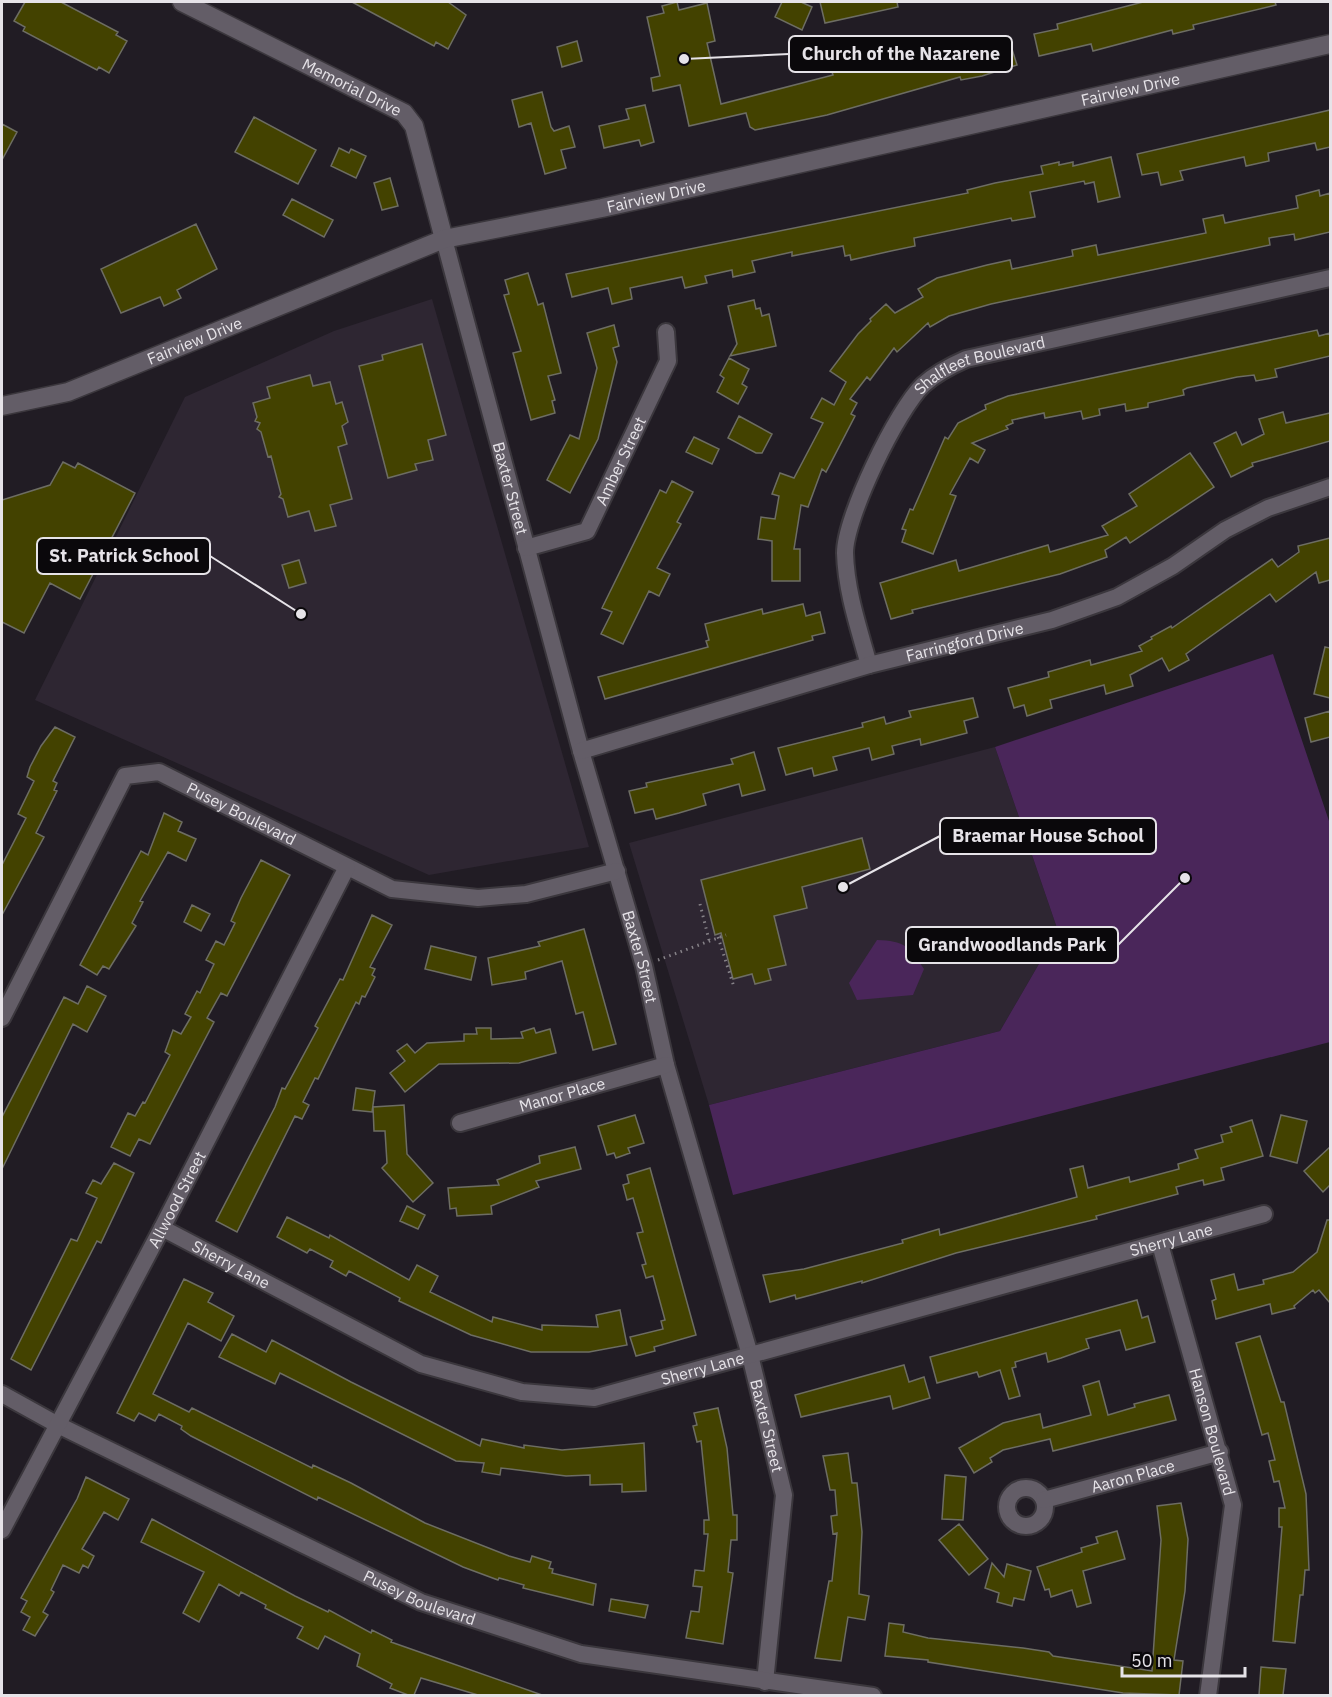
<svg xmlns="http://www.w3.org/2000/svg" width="1332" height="1697" viewBox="0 0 1332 1697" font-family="'IBM Plex Sans',sans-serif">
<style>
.built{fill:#2e2632}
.green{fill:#4a265a}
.building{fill:#434200;stroke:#6d6d63;stroke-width:1.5}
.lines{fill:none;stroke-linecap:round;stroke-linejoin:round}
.street-casing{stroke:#3b373d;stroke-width:20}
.secondary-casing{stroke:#3b373d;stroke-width:21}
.path{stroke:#868288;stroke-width:3;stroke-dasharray:1.5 4.5;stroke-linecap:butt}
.street{stroke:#635d67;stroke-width:16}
.secondary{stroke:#635d67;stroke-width:18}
.labels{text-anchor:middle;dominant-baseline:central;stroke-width:5;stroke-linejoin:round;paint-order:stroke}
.street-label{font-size:16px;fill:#e6e3e8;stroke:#0a080b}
.leader{fill:none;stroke:#e6e3e8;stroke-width:2}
.callout-dot{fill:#e6e3e8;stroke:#0a080b;stroke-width:2}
.callout{fill:#0a080b;stroke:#e6e3e8;stroke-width:2}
.callout-label{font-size:18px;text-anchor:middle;font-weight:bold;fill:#e6e3e8}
</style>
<rect width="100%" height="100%" fill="#211c24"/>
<!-- built -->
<path class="built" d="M432,299l157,548 -160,28 -394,-175 150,-303 149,-66z
M995,747l63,184 -58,100 -291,74 -80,-262z"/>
<!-- green -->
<path class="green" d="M1273,654l57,170v218l-597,153 -24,-90 291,-74 58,-100 -63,-184z
M877,940c27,1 33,6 47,29l-11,26 -56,5 -8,-17z"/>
<!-- building -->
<path class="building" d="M25,2h36l57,30 -2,3 11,6 -18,32 -10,-6 -2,3 -74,-39 2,-4 -11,-6z
M352,2h96l18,13 -18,34 -12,-7 -2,4z
M677,2l2,8 28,-7 8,38 -8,2 14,61 112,-29 -3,-9 14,-4 1,3 28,-9 4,16 109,-28 14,-7 3,12 8,-3 6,19 -35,11 -21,4 -1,-3 -133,38 -72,15 -5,-3 -4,-14 -57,13 -9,-41 -27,6 -2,-13 9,-2 -13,-59 17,-4 -2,-7z
M782,2h19l11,5 -10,23 -27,-13z
M820,2h77l1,5 -73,16z
M1143,2h132l1,3 -83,20 1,4 -21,5 -1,-4 -79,21 -2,-7 -52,12 -5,-22 24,-5 -1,-5z
M577,41l5,20 -20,6 -5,-20z
M542,92l9,35 3,4 15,-5 6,21 -14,3 5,18 -21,6 -14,-51 -12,4 -7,-27z
M645,105l9,37 -13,4 -2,-6 -35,8 -5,-22 30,-7 -3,-10z
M1330,110v37l-13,3 -2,-7 -47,10 1,8 -23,5 -2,-9 -64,14 3,9 -22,5 -3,-13 -16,3 -5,-21z
M254,117l62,33 -18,34 -63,-32z
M2,124l15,8 -15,28z
M339,148l10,5 2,-4 15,7 -10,22 -25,-12z
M1111,157l9,40 -22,5 -4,-20 -9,2 -1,-3 -54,11 5,25 -23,4 -1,-3 -97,20 1,8 -24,5 -40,9 -1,-5 -5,1 -2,-10 -51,10v-4l-40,9 3,11 -22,5 -1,-7 -27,6 2,7 -22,5 -3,-11 -52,11 2,11 -20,5 -4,-16 -36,9 -6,-23 402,-81 -1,-3 28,-7 48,-9 -2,-8 18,-4v3l14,-3v4z
M390,178l8,28 -16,4 -8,-27z
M1319,190l1,6 10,-3v39l-35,8 -1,-6 -25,4 1,7 -279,59 -42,12 -19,11 -2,-4 -31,29 -3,-4 -24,32 -3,-3 -17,22 7,4 -6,11 4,2 -29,56 -4,-3 -14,38 -7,-2 -7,44h6v32h-28v-40l-14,-2 3,-22 14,2 4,-23 -7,-2 8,-21 14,5 29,-55 -12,-5 11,-20 12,7 12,-23 -16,-11 28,-37 13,-13 -1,-2 16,-15 9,9 28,-16 -5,-8 19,-11 50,-13 23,-5 2,9 61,-13 -1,-6 24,-5 2,10 108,-22 -3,-14 20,-4 2,8 73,-15 -2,-12z
M292,199l41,21 -9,17 -41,-22z
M196,224l21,45 -40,21 4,8 -17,8 -4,-9 -39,16 -20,-44z
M528,273l10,32 5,-2 18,70 -13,3 7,24 -3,1 3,12 -24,7 -18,-67 8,-2 -17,-56 5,-1 -4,-14z
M754,300l2,9 4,-1 2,8 7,-2 7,32 -46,10 7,-12 -9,-38z
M614,325l5,21 -6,2 4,14 -19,77 -28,54 -23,-13 23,-45 9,4 18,-71 -10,-35z
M1317,330l2,6 11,-3v23l-55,13 2,8 -21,4 -2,-6 -17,2 -50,11 -4,2 1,5 -36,8v4l-22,4 -1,-7 -26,5 1,6 -17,4 -2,-8 -36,7 -1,-5 -32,7 1,3 -7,3 2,3 -36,14 13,7 -7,13 -8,-5 -20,36 6,2 -23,58 -31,-12 4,-12 -4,-1 8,-20 3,1 32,-73 3,2 10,-16 28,-14 -1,-4 23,-9z
M422,344l24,91 -18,5 5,20 -18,4 2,6 -29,8 -29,-112 24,-6 -1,-5z
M729,358l20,11 -7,15 5,3 -9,17 -21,-12 7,-14 -4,-3z
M310,375l3,11 17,-4 6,22 6,-2 6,20 -6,4 5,18 -9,3 14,52 -22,6 6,21 -21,5 -6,-20 -21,6 -5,-18 -4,-2 2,-3 -10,-38 -3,1 -7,-25 -4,-3 3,-6 -5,-2 2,-4 -4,-14 17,-5 -3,-11z
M1283,412l3,11 44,-10v28l-78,22 1,3 -22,11 -17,-34 22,-11 6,13 22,-11 -5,-15z
M739,416l33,18 -10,19h-6l-28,-15z
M694,437l25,12 -7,15 -26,-12z
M1190,453l24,34 -84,56 -4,-6 -21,13 2,7 -47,17 -148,36 1,3 -22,6 -11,-36 76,-23 3,11 89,-26 2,7 58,-17 -6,-9 35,-20 -8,-12z
M63,462l12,6 3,-5 57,30 -55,106 -30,-16 -26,50 -22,-11v-122l48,-15z
M672,481l21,11 -16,30 4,2 -24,44 13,6 -11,22 -10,-5 -26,53 -22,-10 11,-22 -10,-4 58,-118 6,3z
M1330,538v42l-11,3 -3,-11 -40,30 -6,-8 -84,60 3,6 -20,11 -7,-13 -32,17 3,11 -27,8 -2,-9 -54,15 2,8 -25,8 -3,-11 -10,3 -6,-20 41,-11 -1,-5 42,-12 1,5 51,-14 -3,-5 13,-7 -1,-2 20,-11 1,2 100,-69 6,8 21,-15 -1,-6z
M299,560l7,23 -17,5 -7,-23z
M803,604l3,12 14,-4 5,21 -13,3 1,4 -208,59 -7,-22 110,-30 -2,-6 3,-1 -4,-16 57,-15 1,5z
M1325,647l5,1v50l-16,-4z
M973,698l5,19 -14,4 3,12 -46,12 -1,-6 -28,7 2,8 -22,6 -3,-12 -36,9 4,13 -23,6 -2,-8 -26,7 -8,-27 85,-21 -1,-4 22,-6 2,7 25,-7 -2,-6z
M1330,711v26l-19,5 -6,-24z
M55,727l20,10 -22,44 4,2 -3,7 3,1 -21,42 8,4 -42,78v-50l24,-47 -8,-4 16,-33 -7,-4 3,-10 11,-21z
M754,752l11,38 -23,6 -3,-12 -36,10 3,11 -27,8 -23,6 -3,-10 -18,4 -6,-22 18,-4 -1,-4 87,-19 -2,-5z
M164,813l18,9 -4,9 18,8 -10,22 -18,-9 -28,49 3,1 -11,21 4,3 -7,11 -20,32 -6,-3 -6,9 -17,-10 61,-114 7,4z
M862,838l8,31 -68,18 5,21 -33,8 12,49 -18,4 3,11 -16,4 -3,-10 -19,5 -12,-46 -6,2 -14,-55z
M261,860l29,15 -63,121 -6,-3 -14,25 7,4 -64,122 -11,-5 -9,17 -19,-9 17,-34 7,3 8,-14 2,1 25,-48 -5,-3 8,-22 8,4 10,-17 -6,-3 12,-23 3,2 14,-29 -8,-4 10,-19 8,4 11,-22 -4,-2 10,-23z
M192,905l18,9 -9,17 -17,-9z
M372,915l20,10 -22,42 5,2 -3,6 3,2 -10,20 -3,-1 -3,8 -3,-2 -38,77 -3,-1 -12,24 6,3 -7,14 -7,-3 -58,116 -21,-11 59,-114 7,-19 3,1 33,-61 -3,-2 25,-47 3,1z
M584,929l32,115 -23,6 -10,-38 -7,2 -14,-53 -37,11 1,7 -34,6 -4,-27 52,-12 -2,-4z
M431,946l45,11 -5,23 -46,-11z
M87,986l19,10 -19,36 -14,-8 -71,145v-52l62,-120 14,7z
M476,1028h15v11l32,-1 -2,-6 13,-4 2,5 14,-4 6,24 -37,10 -80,1 -34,28 -15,-19 15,-12 -8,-10 10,-7 8,9 12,-10 37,-2v-7h13z
M356,1088l19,3 -3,21 -19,-2z
M404,1105l3,49 26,29 -20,19 -31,-34 5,-5 -2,-32h-11l-1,-24z
M635,1115l9,28 -16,5 2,5 -14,5 -2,-5 -7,2 -9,-29z
M1281,1115l26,6 -10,42 -27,-7z
M1252,1120l11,36 -42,12 3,12 -20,5 -1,-5 -27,7 2,7 -82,22 1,3 -141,34 -94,30v-2l-47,13 -19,5 -1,-4 -25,7 -7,-27 41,-6 99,-26 -1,-3 37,-11 1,6 137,-38 -7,-28 13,-3 5,22 41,-11 1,5 49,-13 -1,-5 20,-6 -3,-8 28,-8 -2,-7 11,-3 -2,-5z
M575,1147l6,22 -45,12 3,6 -48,19 1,8 -35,2 -1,-8 -6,1 -2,-21 51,-3 -2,-5 43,-17 -1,-7z
M1330,1147v38l-7,7 -19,-21z
M114,1163l20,10 -33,70 -4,-2 -66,129 -20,-11 60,-120 6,2 20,-43 -11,-5 7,-13 8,4z
M650,1168l46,167 -42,12 1,4 -19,5 -6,-19 33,-8 -2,-8 4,-1 -12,-44 -7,2 -4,-13 4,-1 -9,-31 6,-1 -10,-34 -6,2 -4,-15 6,-2 -2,-8z
M407,1206l18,9 -7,14 -18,-8z
M287,1217l42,21 1,-3 79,45 8,-15 21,11 -8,16 62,30 1,-5 49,13v-5l56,2 -2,-12 24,-5 7,35 -38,7h-58l-60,-17 -72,-34 1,-3 -51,-27 -3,5 -16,-9 3,-6 -23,-12 -3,4 -30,-16z
M1327,1220h3v83l-11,-13 -4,3 -2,-3 -19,16 1,2 -23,6 -2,-10 -54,15 -4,-18 4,-2 -5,-19 23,-6 4,16 26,-6 -1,-4 30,-8 24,-20z
M184,1279l29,14 -5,9 26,14 -13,25 -33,-18 -35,71 36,18 3,-4 120,60 1,-3 38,18 74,40 84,33 21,6 2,-6 19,6 -2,6 4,1 -1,4 44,11 -3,21 -70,-17 1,-3 -25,-7 -1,2 -35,-13 -145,-70 -1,3 -126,-64 -10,-7 1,-3 -23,-12 -4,7 -16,-8 -5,8 -17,-8z
M1137,1300l5,18 6,-2 7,26 -29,8 -6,-20 -34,9 3,9 -28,10 -13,4 -2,-9 -31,9 1,5 -4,1 8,28 -11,3 -9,-29 -21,7 -2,-5 -40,11 -7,-26z
M232,1334l34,18 6,-12 79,42 129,64 2,-7 42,9v-3l38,5 82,-7 2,48 -24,1v-8l-32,1v-10l-24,1 -65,-8 -1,7 -18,-3 2,-9 -28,-2 -176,-88 -5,11 -56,-27z
M1260,1336l21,66h3l22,92 3,76h-4l-2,25h-3l-5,48 -22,-2 9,-114h-3v-19h6l-6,-27 -5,1 -5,-21 6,-1 -7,-27 -6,2 -26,-92z
M904,1365l5,17 15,-5 6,21 -37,11 -3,-13 -89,21 -6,-22z
M1099,1381l9,34 27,-8 -1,-3 35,-9 7,25 -123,31 -3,-12 -47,11 -13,8 2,4 -18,11 -15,-25 44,-25 37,-9 3,14 48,-13 -8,-29z
M718,1408l9,40 6,67h4v25h-6l-3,32 5,1 -10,71 -37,-6 5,-27 8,1 3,-25 -9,-1 2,-16 9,1 4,-37h-4v-14h5l-8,-79 -4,1 -4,-16 4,-1 -3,-12z
M848,1453l4,30h5l5,49 -3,62 10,2 -4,24 -17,-3 -7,44 -26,-3 14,-77h3l5,-48 -4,1 -2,-18 6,-1 -2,-25h-5l-7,-34z
M945,1475l21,2 -3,43 -21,-1z
M86,1477l43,22 -11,21 -14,-8 -22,37 12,7 -6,12 -5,-3 -4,8 -16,-8 -12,25 3,2 -11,20 5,3 -13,21 -12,-6 7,-13 -9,-5 6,-11 -6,-3 56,-99z
M1181,1503l7,36 -3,52 -11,69 9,1 -4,34 -56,-2 -195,-31v-2l-43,-4 4,-33 15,2 -1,7 25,6 95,10 26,4 4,4 99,15 9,-131 -4,-34z
M152,1519l143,77 33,16 1,-2 42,23 1,-3 20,10 -1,2 151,53h-64l-57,-17 -7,17h-6l-18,-7 2,-4 -35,-18 3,-12 -35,-18 -7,13 -21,-11 6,-11 -38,-19 1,-3 -25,-13 -2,4 -20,-12 -20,38 -16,-9 21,-41 -63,-30z
M959,1524l29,35 -19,16 -30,-35z
M1117,1531l8,28 -42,12 8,32 -14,4 -5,-17 -21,7 -2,-8 -4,1 -8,-23 45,-15 -1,-4 17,-5 -2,-6z
M992,1563l12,14 3,-13 24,7 -7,29 -10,-2 -2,8 -15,-4 2,-9 -14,-5z
M611,1599l37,6 -3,13 -36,-7z
M1261,1667l25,2 -3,26h-24z"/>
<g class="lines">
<!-- street casing -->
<g class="street-casing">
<g id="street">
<path id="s1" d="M444,239l137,512 63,215 22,99 84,290 34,140 -19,187"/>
<path id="s2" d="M526,548l61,-17 81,-170 -2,-29"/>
<path id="s3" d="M869,665c-10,-36 -23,-74 -24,-112 0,-36 52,-143 78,-168 13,-12 27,-19 43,-26l364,-81"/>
<path id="s4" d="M581,751l288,-86 183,-45 65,-23 56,-31 52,-36 43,-22 62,-21"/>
<path id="s5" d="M2,1018l123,-242 34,-4 233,117 86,9 48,-4 91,-23"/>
<path id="s6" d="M460,1123l206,-58"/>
<path id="s7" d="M162,1228l259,136 101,28 72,6 670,-184"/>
<path id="s8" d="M1160,1244l73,261 -25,191"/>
<path id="s9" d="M2,1394l56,31 363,177 160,52 292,42"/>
<circle cx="1026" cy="1507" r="19"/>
<path id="s10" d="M1044,1500l176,-48"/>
<path id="s11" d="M2,1530l160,-302 185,-361"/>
</g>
</g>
<!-- secondary casing -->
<g class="secondary-casing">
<g id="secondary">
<path id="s12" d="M182,2l222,111 10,13 30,113"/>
<path id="s13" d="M2,406l66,-14 376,-153 158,-31 728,-164"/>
</g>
</g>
<!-- path -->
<path class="path" d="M700,904l9,36
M718,937l16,50
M658,960l68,-25"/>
<!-- street -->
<use href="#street" class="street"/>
<!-- secondary -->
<use href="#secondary" class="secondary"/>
</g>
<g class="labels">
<!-- street labels -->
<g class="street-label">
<text stroke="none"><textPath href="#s12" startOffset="190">Memorial Drive</textPath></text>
<text stroke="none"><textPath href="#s13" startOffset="1176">Fairview Drive</textPath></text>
<text stroke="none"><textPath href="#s13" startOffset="690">Fairview Drive</textPath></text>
<text stroke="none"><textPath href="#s13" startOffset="204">Fairview Drive</textPath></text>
<text stroke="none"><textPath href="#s3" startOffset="363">Shalfleet Boulevard</textPath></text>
<text stroke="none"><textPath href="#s2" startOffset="141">Amber Street</textPath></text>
<text stroke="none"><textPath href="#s1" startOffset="258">Baxter Street</textPath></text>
<text stroke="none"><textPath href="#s4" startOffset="399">Farringford Drive</textPath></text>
<text stroke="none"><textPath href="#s5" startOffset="398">Pusey Boulevard</textPath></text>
<text stroke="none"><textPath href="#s1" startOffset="744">Baxter Street</textPath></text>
<text stroke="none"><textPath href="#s6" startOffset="106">Manor Place</textPath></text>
<text stroke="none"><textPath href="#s11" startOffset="374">Allwood Street</textPath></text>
<text stroke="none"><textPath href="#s7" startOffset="1068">Sherry Lane</textPath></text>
<text stroke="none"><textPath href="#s7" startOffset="78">Sherry Lane</textPath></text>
<text stroke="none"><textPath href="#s7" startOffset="582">Sherry Lane</textPath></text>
<text stroke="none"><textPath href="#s1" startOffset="1230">Baxter Street</textPath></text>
<text stroke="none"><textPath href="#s8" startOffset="195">Hanson Boulevard</textPath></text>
<text stroke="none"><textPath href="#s10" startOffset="92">Aaron Place</textPath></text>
<text stroke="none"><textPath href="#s9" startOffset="465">Pusey Boulevard</textPath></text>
</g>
</g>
<!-- callouts -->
<path class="leader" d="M684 59L789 54M301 614L210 556M843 887L940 836M1185 878L1118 945"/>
<g class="callout-dot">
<circle cx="684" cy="59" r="6"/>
<circle cx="301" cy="614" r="6"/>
<circle cx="843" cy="887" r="6"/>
<circle cx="1185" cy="878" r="6"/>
</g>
<g class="callout">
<rect x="789" y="36" width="223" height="36" rx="6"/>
<rect x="37" y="538" width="173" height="36" rx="6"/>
<rect x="940" y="818" width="216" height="36" rx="6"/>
<rect x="906" y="927" width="212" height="36" rx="6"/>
</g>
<g class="callout-label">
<text x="901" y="60">Church of the Nazarene</text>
<text x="124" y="562">St. Patrick School</text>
<text x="1048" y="842">Braemar House School</text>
<text x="1012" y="951">Grandwoodlands Park</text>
</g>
<!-- border -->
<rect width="1332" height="1697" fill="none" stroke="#e6e3e8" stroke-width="6"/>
<!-- scale -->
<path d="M1122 1667v9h123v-9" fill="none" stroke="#e6e3e8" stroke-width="3"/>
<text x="1131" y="1667" font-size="18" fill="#e6e3e8" stroke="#0a080b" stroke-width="4.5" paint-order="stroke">50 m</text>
</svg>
